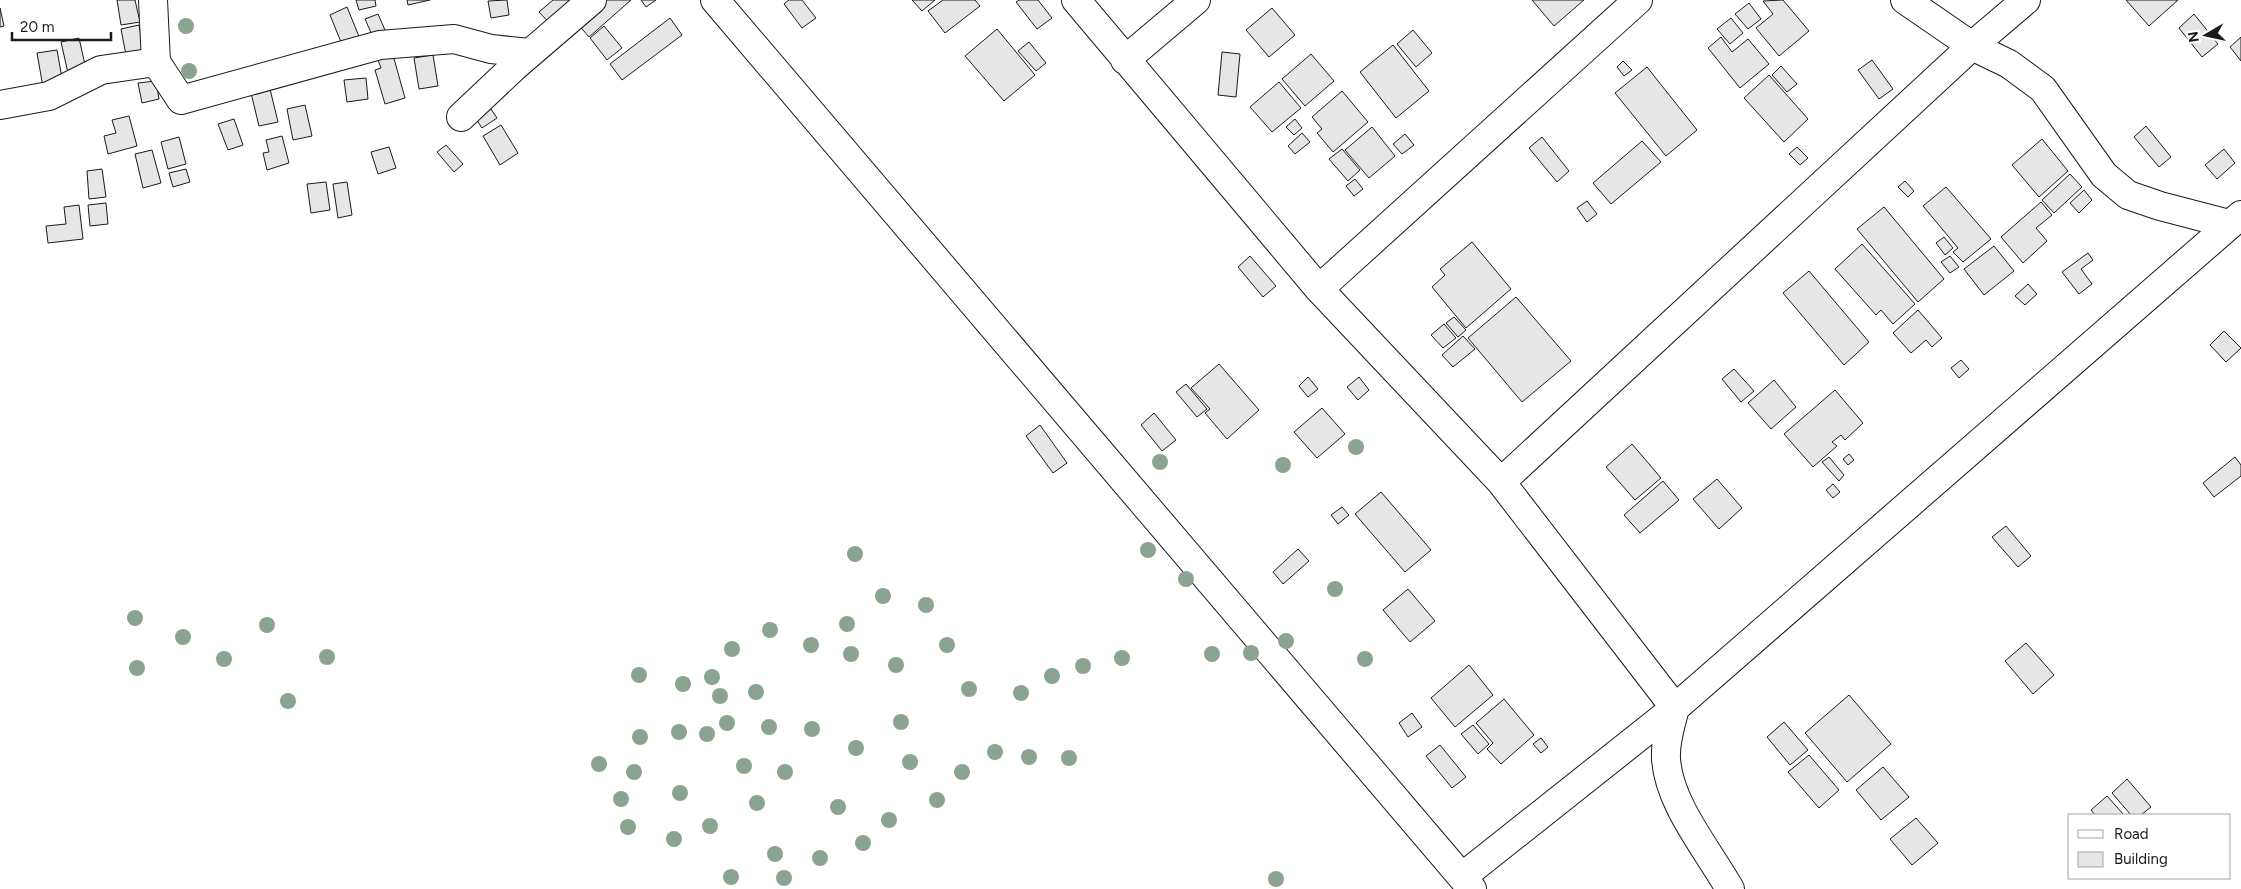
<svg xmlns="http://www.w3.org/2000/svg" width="2241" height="889" viewBox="0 0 2241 889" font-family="Figtree,sans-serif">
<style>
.building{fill:#e6e6e6;stroke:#1a1a1a}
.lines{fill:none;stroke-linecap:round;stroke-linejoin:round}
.minor-casing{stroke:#1a1a1a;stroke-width:30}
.minor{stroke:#fff;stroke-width:28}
.tree{fill:#8aa48f}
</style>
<rect width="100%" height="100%" fill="#fff"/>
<!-- building -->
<path class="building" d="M117,0h18l5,22 -19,3z
M356,0h19l1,6 -17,4z
M407,0h23l-22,5z
M507,0l2,15 -18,3 -3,-17z
M553,0h21l-22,26 -13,-14z
M603,0h28l-42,37 -12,-14z
M641,0h15l-10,7z
M789,0h13l14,18 -14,10 -18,-24z
M912,0h23l-13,11z
M943,0h32l5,6 -35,27 -17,-22z
M1019,0h19l14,18 -15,11 -21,-27z
M1532,0h52l-30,26z
M1783,0l26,31 -30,25 -23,-28 17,-14 -10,-13z
M2126,0h52l-29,26z
M1749,3l12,16 -13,10 -13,-15z
M347,7l13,32 -17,8 -13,-32z
M0,8l4,18 -4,1z
M1272,8l23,27 -26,22 -23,-27z
M378,14l7,16 -13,5 -7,-16z
M2194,14l24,30 -16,13 -23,-29z
M670,18l12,17 -60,45 -12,-16z
M1731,18l12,15 -13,11 -13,-15z
M139,25l5,27 -18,3 -5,-26z
M604,26l18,22 -15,12 -17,-22z
M997,29l38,46 -31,26 -39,-45z
M1413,30l19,23 -16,14 -19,-23z
M1721,37l11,15 16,-13 21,25 -29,24 -32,-40z
M2241,37v24l-11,-14z
M79,38l7,31 -18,4 -7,-31z
M1029,42l17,21 -10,8 -18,-20z
M1393,45l36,46 -33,27 -36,-46z
M57,50l6,34 -20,3 -6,-34z
M1222,52l18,2 -4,43 -18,-2z
M1311,54l23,27 -29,25 -23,-27z
M393,55l12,43 -20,6 -10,-34 6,-2 -3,-8z
M433,55l5,31 -19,3 -5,-31z
M1872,60l21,29 -14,10 -21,-29z
M1623,61l9,9 -8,6 -7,-9z
M1781,66l16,18 -10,8 -15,-17z
M1647,67l50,63 -31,26 -51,-63z
M1769,75l39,44 -24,23 -40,-44z
M366,78l2,21 -21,3 -3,-22z
M156,81l3,18 -17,4 -4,-20z
M1279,82l22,26 -29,24 -22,-25z
M270,89l8,33 -19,4 -8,-33z
M1342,91l26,31 -35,30 -16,-19 5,-4 -10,-12z
M305,105l7,31 -19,4 -6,-31z
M489,106l8,12 -15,10 -8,-12z
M129,116l8,30 -29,8 -4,-18 12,-3 -4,-13z
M234,119l9,26 -15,5 -10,-26z
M1295,119l7,9 -8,7 -8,-8z
M501,125l17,28 -18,12 -17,-29z
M2146,126l25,31 -12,10 -25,-30z
M1372,127l23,29 -26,22 -24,-28z
M1302,133l8,9 -15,12 -7,-8z
M1405,134l9,11 -12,9 -9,-10z
M282,136l7,27 -22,7 -4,-17 6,-1 -3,-12z
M179,137l7,27 -18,5 -7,-27z
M1542,137l27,34 -12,11 -28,-34z
M2042,139l26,32 -29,26 -27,-32z
M1642,141l19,21 -50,42 -18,-21z
M446,145l17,19 -9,8 -17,-20z
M389,147l7,21 -18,6 -7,-22z
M1797,147l11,11 -8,7 -11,-11z
M1342,149l18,21 -12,11 -19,-22z
M2224,149l11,14 -18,16 -12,-14z
M152,150l9,33 -18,5 -8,-34z
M102,169l4,28 -17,2 -2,-28z
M186,169l4,13 -17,5 -4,-14z
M2070,174l12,13 -28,26 -12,-13z
M1355,179l8,10 -9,7 -8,-10z
M1905,181l9,10 -6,6 -10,-10z
M326,182l4,28 -19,3 -4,-29z
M347,182l5,33 -14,3 -5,-34z
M1946,187l45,52 -28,23 -10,-10 5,-4 -35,-42z
M2084,190l8,10 -13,13 -9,-10z
M1587,201l10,13 -10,8 -10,-14z
M2041,202l11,13 -16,13 11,13 -24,22 -22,-26z
M106,203l2,21 -18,2 -2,-21z
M79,205l4,34 -35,4 -2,-17 20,-2 -2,-17z
M1884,207l60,72 -26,23 -61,-73z
M1944,237l9,11 -8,7 -9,-12z
M1472,242l39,47 -45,39 -34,-41 13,-12 -5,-6z
M1862,244l53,60 -22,20 -12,-14 -5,5 -41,-46z
M1994,246l20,25 -30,24 -20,-26z
M2088,253l5,7 -12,9 11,15 -13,10 -17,-22z
M1250,256l26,30 -13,11 -25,-30z
M1950,256l9,11 -9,6 -9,-11z
M1809,271l60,71 -25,23 -61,-72z
M2028,284l9,10 -12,11 -10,-9z
M1516,297l55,64 -49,41 -54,-64z
M1918,310l24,28 -10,9 -6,-7 -15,13 -18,-20z
M1454,317l12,13 -8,7 -12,-14z
M1444,324l12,14 -13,10 -12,-13z
M2224,331l17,17 -15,14 -16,-17z
M1463,336l12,13 -22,18 -11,-12z
M1961,360l8,9 -10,9 -8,-10z
M1219,364l40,46 -32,29 -22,-26 5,-4 -19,-21z
M1734,369l20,22 -13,11 -19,-23z
M1308,377l10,12 -10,8 -9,-11z
M1359,377l10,13 -11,10 -11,-13z
M1774,380l22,27 -25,22 -23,-26z
M1186,384l21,25 -10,8 -21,-25z
M1835,390l28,33 -18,17 -4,-5 -9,7 5,4 -24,21 -29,-33z
M1322,408l23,26 -28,24 -23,-26z
M1154,413l22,27 -14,11 -21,-26z
M1040,425l27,38 -14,10 -27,-37z
M1632,444l29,34 -26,22 -29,-33z
M1849,454l5,6 -6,5 -5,-6z
M1829,457l15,18 -5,6 -17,-19z
M2235,457l6,8v11l-27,21 -11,-14z
M1717,479l25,29 -23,21 -26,-30z
M1663,481l16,19 -39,33 -16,-18z
M1833,484l7,8 -7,6 -7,-8z
M1381,492l50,58 -26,22 -50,-58z
M1342,507l7,8 -11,9 -7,-9z
M2006,526l25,30 -13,11 -26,-30z
M1298,549l11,12 -26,23 -10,-12z
M1408,589l27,32 -25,21 -27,-32z
M2026,643l28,32 -21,19 -28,-33z
M1469,665l24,30 -38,32 -24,-29z
M1849,695l42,49 -44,38 -42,-49z
M1504,699l30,36 -33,29 -14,-15 6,-6 -17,-20z
M1412,713l10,14 -14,10 -9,-14z
M1784,722l24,28 -18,15 -23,-28z
M1473,725l16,19 -11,10 -17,-20z
M1541,738l7,9 -7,6 -8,-9z
M1440,745l26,32 -14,11 -26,-32z
M1809,755l30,35 -20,18 -31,-36z
M1883,767l26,30 -28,23 -25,-30z
M2127,779l24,28 -10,8h-10l-19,-22z
M2107,796l17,19h-29l-4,-5z
M1916,818l22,25 -26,22 -22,-26z"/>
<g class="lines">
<!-- minor casing -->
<g class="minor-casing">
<path id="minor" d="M153,0l3,62
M715,0l757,889
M1076,0l243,289 182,193 174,226c-4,16 -10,33 -9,50 2,45 42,92 64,131
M1905,0l67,46 37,18 34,25 61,86 24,20 32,11 69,18
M1125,60l71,-60
M0,105l49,-9 52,-26 55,-8 25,38 199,-55 74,-6 37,10 39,4
M461,117l53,-50 78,-67
M1319,289l319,-289
M1501,482l471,-436 54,-46
M1462,877l213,-169 566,-493"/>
</g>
<!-- minor -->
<use href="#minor" class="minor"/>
</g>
<!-- trees -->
<g class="tree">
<circle cx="186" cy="26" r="8"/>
<circle cx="189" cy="71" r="8"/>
<circle cx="1356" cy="447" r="8"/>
<circle cx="1160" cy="462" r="8"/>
<circle cx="1283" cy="465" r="8"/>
<circle cx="1148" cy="550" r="8"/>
<circle cx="855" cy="554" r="8"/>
<circle cx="1186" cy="579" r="8"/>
<circle cx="1335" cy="589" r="8"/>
<circle cx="883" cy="596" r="8"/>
<circle cx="926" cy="605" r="8"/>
<circle cx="135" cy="618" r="8"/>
<circle cx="847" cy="624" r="8"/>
<circle cx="267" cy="625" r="8"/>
<circle cx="770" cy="630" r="8"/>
<circle cx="183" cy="637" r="8"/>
<circle cx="1286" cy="641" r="8"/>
<circle cx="811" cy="645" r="8"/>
<circle cx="947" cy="645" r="8"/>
<circle cx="732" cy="649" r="8"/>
<circle cx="1251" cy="653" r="8"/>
<circle cx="851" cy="654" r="8"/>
<circle cx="1212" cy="654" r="8"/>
<circle cx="327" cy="657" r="8"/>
<circle cx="1122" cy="658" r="8"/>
<circle cx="224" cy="659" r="8"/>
<circle cx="1365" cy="659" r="8"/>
<circle cx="896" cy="665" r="8"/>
<circle cx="1083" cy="666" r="8"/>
<circle cx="137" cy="668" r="8"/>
<circle cx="639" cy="675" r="8"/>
<circle cx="1052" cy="676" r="8"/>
<circle cx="712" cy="677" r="8"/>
<circle cx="683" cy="684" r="8"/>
<circle cx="969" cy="689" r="8"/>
<circle cx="756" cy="692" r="8"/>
<circle cx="1021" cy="693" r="8"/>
<circle cx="720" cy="696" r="8"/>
<circle cx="288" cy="701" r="8"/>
<circle cx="901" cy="722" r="8"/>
<circle cx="727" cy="723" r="8"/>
<circle cx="769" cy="727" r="8"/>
<circle cx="812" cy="729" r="8"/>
<circle cx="679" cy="732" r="8"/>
<circle cx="707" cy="734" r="8"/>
<circle cx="640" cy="737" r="8"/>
<circle cx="856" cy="748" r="8"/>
<circle cx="995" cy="752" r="8"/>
<circle cx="1029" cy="757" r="8"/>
<circle cx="1069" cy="758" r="8"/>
<circle cx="910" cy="762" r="8"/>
<circle cx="599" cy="764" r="8"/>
<circle cx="744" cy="766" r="8"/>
<circle cx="634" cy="772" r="8"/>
<circle cx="785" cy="772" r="8"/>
<circle cx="962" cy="772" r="8"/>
<circle cx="680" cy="793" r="8"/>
<circle cx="621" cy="799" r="8"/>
<circle cx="937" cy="800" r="8"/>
<circle cx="757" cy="803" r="8"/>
<circle cx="838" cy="807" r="8"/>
<circle cx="889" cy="820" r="8"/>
<circle cx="710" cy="826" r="8"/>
<circle cx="628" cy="827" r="8"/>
<circle cx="674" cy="839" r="8"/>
<circle cx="863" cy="843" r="8"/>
<circle cx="775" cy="854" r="8"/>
<circle cx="820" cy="858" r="8"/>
<circle cx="731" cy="877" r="8"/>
<circle cx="784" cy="878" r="8"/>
<circle cx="1276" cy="879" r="8"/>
</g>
<!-- legend -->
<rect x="2068" y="814" width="162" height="65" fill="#ffffff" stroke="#a3a3a3"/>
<rect x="2078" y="830" width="25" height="8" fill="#ffffff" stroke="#a3a3a3"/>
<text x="2114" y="839" font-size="15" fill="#1a1a1a">Road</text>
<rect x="2078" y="852" width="25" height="15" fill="#e6e6e6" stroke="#a3a3a3"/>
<text x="2114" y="864" font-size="15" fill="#1a1a1a">Building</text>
<!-- north arrow -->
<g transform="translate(2206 35) rotate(261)" stroke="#ffffff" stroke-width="4" paint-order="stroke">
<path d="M0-4L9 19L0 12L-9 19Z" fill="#1a1a1a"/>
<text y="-8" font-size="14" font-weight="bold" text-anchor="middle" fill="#1a1a1a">N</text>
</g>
<!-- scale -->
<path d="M12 32v8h99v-8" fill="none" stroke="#1a1a1a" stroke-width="2.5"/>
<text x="20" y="32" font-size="15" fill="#1a1a1a" stroke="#ffffff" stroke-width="4" paint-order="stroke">20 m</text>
</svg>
